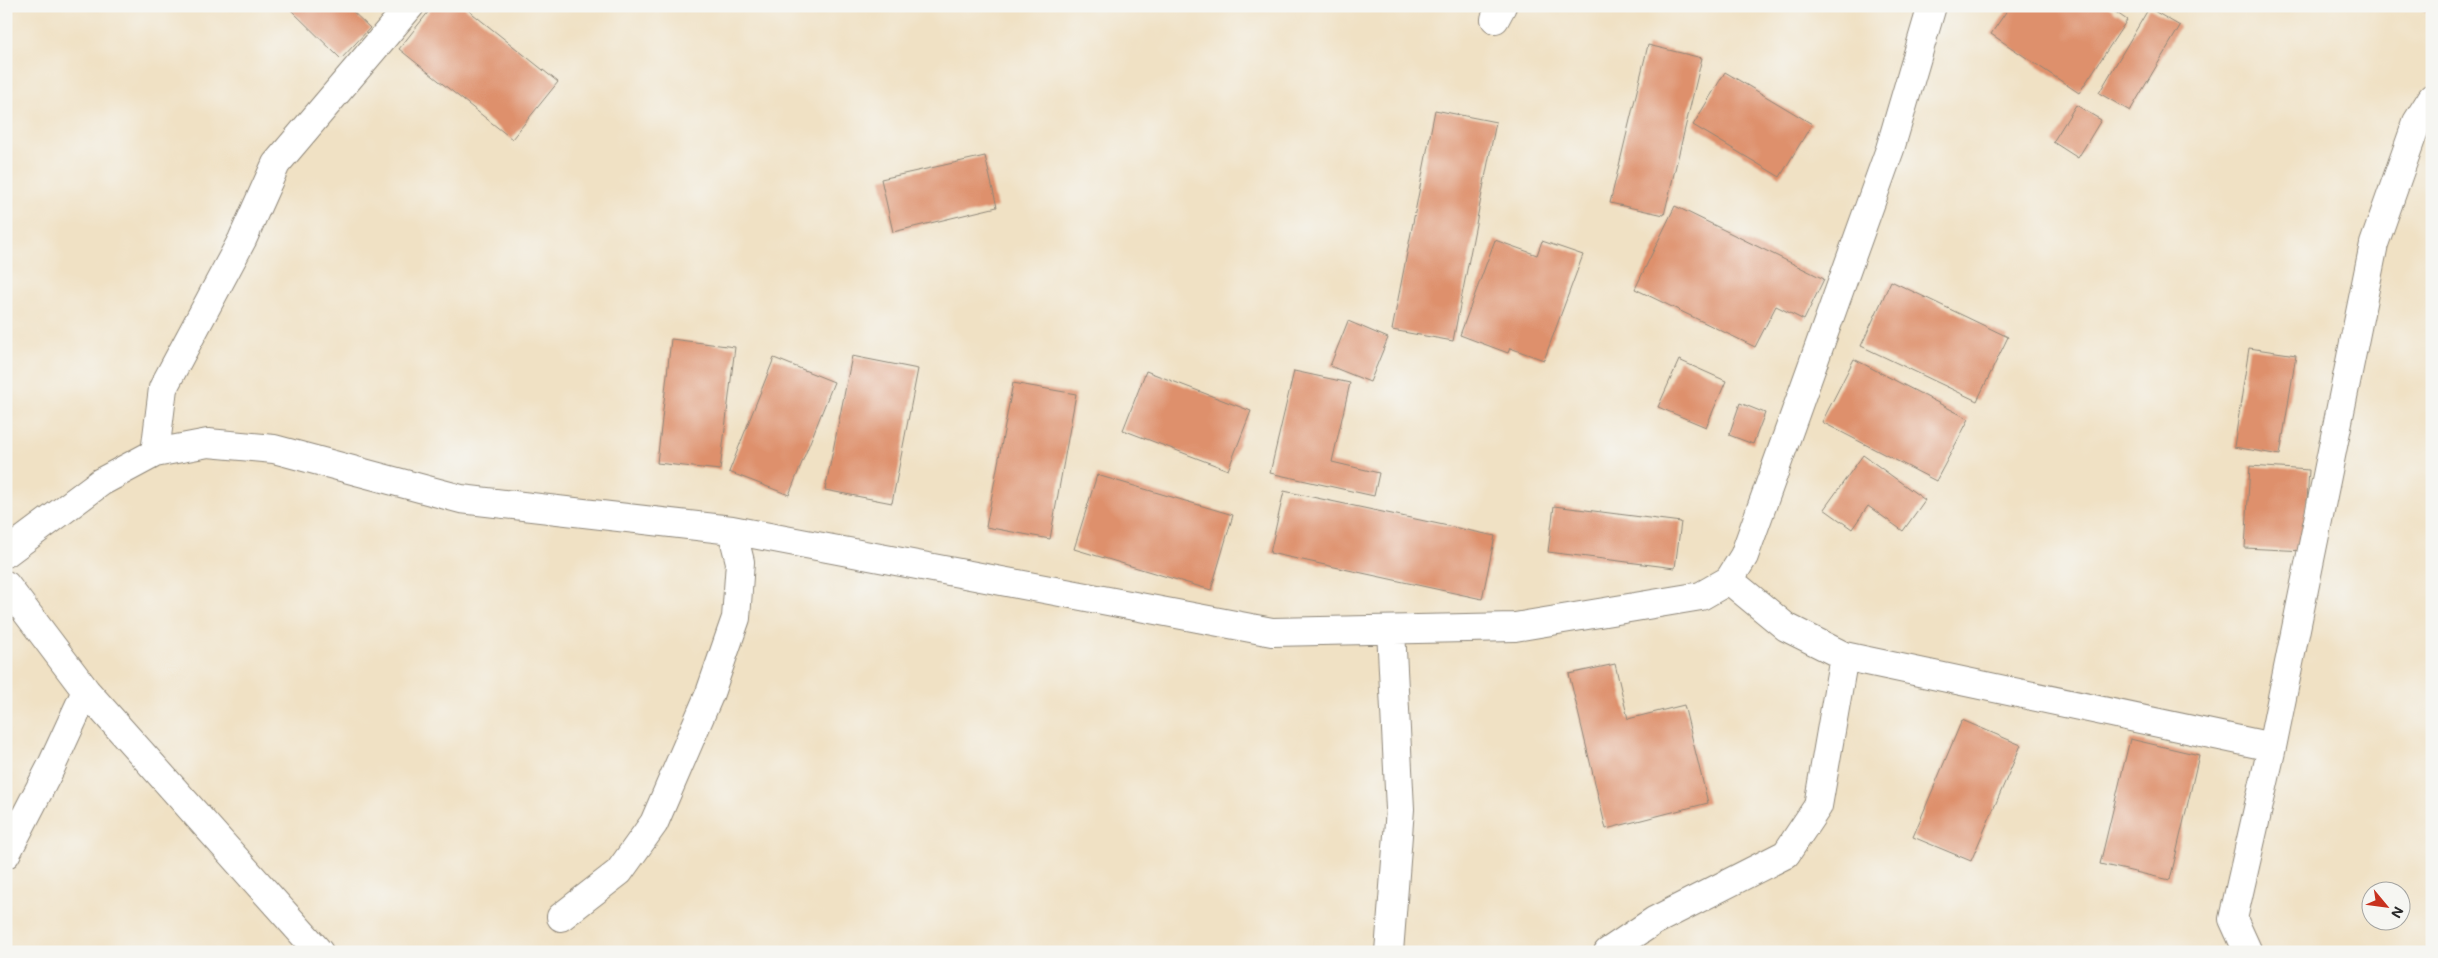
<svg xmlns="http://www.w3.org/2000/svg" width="2438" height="958" viewBox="0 0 2438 958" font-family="Mali,sans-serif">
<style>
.building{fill:#de906c}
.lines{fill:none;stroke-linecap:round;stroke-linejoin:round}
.street-casing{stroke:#8e8678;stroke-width:30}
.street{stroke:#fff;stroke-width:28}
</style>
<rect width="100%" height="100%" fill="#f6f6f2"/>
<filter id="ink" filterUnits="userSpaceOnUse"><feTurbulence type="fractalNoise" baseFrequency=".02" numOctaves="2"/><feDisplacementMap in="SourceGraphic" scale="10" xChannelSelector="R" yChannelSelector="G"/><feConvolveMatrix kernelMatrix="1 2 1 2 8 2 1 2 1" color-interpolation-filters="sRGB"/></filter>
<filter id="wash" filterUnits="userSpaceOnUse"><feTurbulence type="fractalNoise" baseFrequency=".0096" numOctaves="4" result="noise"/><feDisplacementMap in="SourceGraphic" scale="20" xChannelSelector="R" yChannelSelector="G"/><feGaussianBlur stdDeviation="1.12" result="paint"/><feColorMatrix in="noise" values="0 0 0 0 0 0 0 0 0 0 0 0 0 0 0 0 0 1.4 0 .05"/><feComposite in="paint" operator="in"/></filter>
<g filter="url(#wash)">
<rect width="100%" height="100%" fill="#f0e1c4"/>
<g id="blocks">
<!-- building -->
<path class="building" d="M287,6h60l23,22 -29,31z
M433,6h30l95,76 -46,57 -113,-90z
M2010,6h97l20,14 -48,73 -88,-59z
M2414,6h18v10z
M2149,8l31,18 -50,85 -31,-18z
M1648,45l54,13 -38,157 -54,-12z
M1725,72l87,52 -32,53 -87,-52z
M2076,105l25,15 -23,38 -25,-16z
M1435,110l61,12 -43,219 -61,-11z
M985,156l12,51 -104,25 -12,-53z
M1675,206l149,73 -20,41 -28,-14 -21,41 -120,-58z
M1495,240l42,15 5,-14 41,14 -39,105 -34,-12 -2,5 -48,-18z
M1891,281l117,56 -31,64 -116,-55z
M1348,321l40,17 -18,44 -40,-16z
M671,339l64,8 -15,123 -63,-7z
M2249,348l47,7 -16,100 -46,-8z
M852,356l66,13 -26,134 -67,-13z
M774,358l60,24 -45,113 -60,-23z
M1854,359l115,60 -33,62 -114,-59z
M1679,360l47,21 -20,46 -48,-20z
M1146,371l105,40 -23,59 -105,-40z
M1294,371l56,12 -18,79 47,11 -5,23 -104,-23z
M1013,383l63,11 -26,145 -64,-12z
M1740,403l25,10 -12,31 -24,-9z
M1863,455l62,45 -22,31 -35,-25 -16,23 -28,-20z
M2250,466l59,4 -5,81 -59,-3z
M1097,475l136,40 -22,75 -137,-41z
M1284,491l211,45 -13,63 -212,-46z
M1554,506l127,16 -6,46 -127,-16z
M1615,664l13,55 56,-14 24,98 -102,26 -37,-155z
M1962,720l59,25 -50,116 -58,-24z
M2130,739l69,16 -29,125 -70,-16z"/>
</g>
</g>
<g filter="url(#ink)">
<use href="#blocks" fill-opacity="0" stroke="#8e8678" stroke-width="1"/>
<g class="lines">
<!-- street casing -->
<g class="street-casing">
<path id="street" d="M1495,19l7,-13
M155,453l8,-65 79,-148 34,-76 134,-158
M6,553l95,-71 54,-29 53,-10 66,6 187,50 271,31 540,102 243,-5 186,-31 28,-16 15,-24 146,-407 42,-143
M1729,580l57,47 58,29 428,91
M6,585l80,106 233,261
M6,854l45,-87 35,-76
M561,917l58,-45 35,-49 56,-130 26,-75 4,-56 -8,-32
M1389,952l11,-143 -9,-179
M1608,952l46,-31 132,-67 32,-48 26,-150
M2248,952l-15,-33 39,-172 102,-503 43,-122 15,-24"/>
</g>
<!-- street -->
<use href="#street" class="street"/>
</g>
</g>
<!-- margin -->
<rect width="2438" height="958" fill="none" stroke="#f6f6f2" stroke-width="25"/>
<!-- north arrow -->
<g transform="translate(2386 906) rotate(119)"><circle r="24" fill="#f6f6f2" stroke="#a5a5a2"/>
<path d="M0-4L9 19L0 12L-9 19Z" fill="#c8321e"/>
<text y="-8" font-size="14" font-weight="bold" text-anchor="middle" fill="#2b2b2b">N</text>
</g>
</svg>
